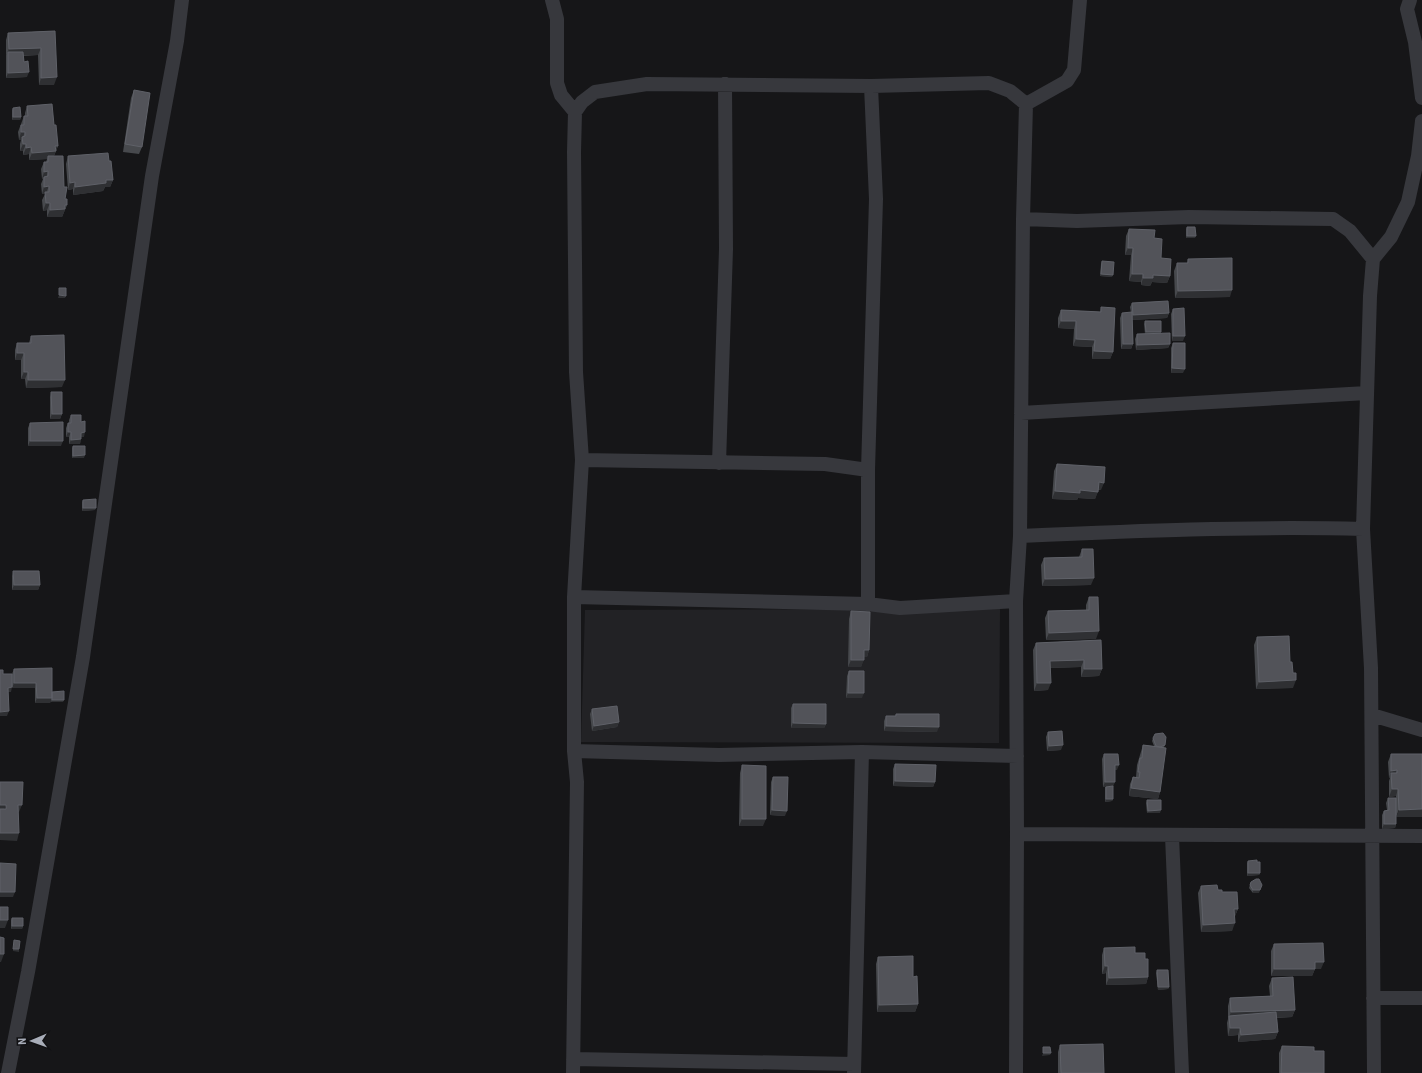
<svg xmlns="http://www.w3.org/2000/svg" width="1422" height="1073" viewBox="0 0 1422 1073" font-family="'Roboto Condensed',sans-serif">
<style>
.built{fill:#222225}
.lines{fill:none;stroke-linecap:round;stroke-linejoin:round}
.minor{stroke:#37383d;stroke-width:14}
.wall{fill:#47494d}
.shaded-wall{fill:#2f3033}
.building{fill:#525359;stroke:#5f6168}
</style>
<rect width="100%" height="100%" fill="#161618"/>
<!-- built -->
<path class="built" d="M1000,609l-1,134 -418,-1 4,-132z"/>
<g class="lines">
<!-- minor -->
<path class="minor" d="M552,0l5,19v64l4,12 14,17
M1080,0l-6,70 -7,11 -41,23 -3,115 54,2 112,-4 144,2 17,12 23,28
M1410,0l-3,9 8,33 7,56
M871,86l118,-3 21,8 16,13
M1021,413l346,-20
M582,460l-6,-88 -2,-220 1,-40 7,-10 13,-10 52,-8 224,2 5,113 -8,271v134
M719,463l7,-214 -1,-165
M1020,536c114,-5 228,-10 343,-7
M574,597l294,7 32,4 116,-7
M1372,715l50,15
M574,751v-154l8,-137 243,4 43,6
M1017,834l-1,-233 4,-65 3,-317
M1172,836l10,237
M1373,998h49
M573,1059l281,5
M8,1073l20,-101 55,-315 69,-481 25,-135 5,-41
M573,1073l4,-291 -3,-31 145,4 143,-3
M854,1073l8,-321 155,4
M1016,1073l1,-239 405,2
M1374,1073l-3,-405 -8,-139 7,-233 3,-37 18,-22 17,-35 10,-46 4,-35"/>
</g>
<!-- wall -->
<path class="wall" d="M55,31l-1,54h-15l-1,-30 -15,1 1,6 3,15 -21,1v-38l2,-7z
M134,90l8,57 -3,7 -16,-2 8,-54z
M27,106l27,19 4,21 -4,10 11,43 2,6 -5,12h-15v-7l-4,1 -1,-11 3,-6h-3l-1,-10 2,-5h-1l-1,-10 3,-7h2l1,-3 -18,1v-6l-6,1v-4h-3v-7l1,-4h-2l-1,-8 6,-16h1v-3z
M13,108l8,9 -1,3h-8v-10z
M68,156l41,5 4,19 -3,7h-5l-2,4 -30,4v-6l-5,1 -2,-26z
M1187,227l8,11h-9v-9z
M1129,229l25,9 7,20 9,18 -3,7 -15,-1 -2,4 -9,-1v-3l-12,-1 2,-26h-6l1,-19z
M1188,259l42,38 -55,1 -1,-27 3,-8h10z
M1102,261l10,16 -12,-1 1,-12z
M1132,303l37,10 -2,5 -35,2 1,24 -2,5h-10l-1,-31 2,-5h9l-1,-6z
M1101,307l12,45 -3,7h-18v-12l-19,-1 1,-17 -16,-1v-10l3,-8 39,2z
M1173,309l10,32h-11l-1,-27z
M1145,321l16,11v1l9,11 -2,4 -32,2 -1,-11 2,-5h8l-1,-10z
M31,336l31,51 -36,1 -1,-9h-4v-19h-6v-10l2,-7h12z
M1173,343l10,30h-12v-25z
M51,392l11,22 -2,5h-10v-22z
M71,415l10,7 3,15h-3l-1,7h-11v-7h-3v-9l2,-5h1v-3z
M30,423l31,23h-33v-18z
M73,446l11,12h-12v-10z
M1057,464l44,26h-3l-3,9 -17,-1 -1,2 -25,-1 2,-28z
M83,500l12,10 -13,1v-9z
M1082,549l9,36 -49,1 -1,-21 3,-7 35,-1z
M13,571l27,14 -2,5h-26v-14z
M1089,597l7,42 -50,1 -1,-22 3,-7 38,-1v-5z
M851,611l18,39 -2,7h-3l-3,10h-13l1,-48z
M1257,637l33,25 3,26 -37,1 -2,-44z
M1101,640l1,29 -3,7 -18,1v-10l-31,1 -2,22 -14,1 -1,-41 3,-7z
M14,669l38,23 11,10h-12v-2l-1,3h-15v-15h-23v-14z
M849,671l13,27h-16l1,-22z
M793,704l33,20 -2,4h-33v-20z
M592,709l27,13 -2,5 -25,4 -2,-17z
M896,714l41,18 -53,-1v-10l2,-5h9z
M1048,732l13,18 -14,1 -1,-14z
M1153,738l12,7 -1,2 -4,45 -2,7 -29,-3 1,-12 3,-7h3l1,-12 6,-20 11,1 -2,-5z
M1104,754l13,16h-2l-2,17v12l-1,2 -7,1v-15h-2l-1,-28z
M1391,754h31l-26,63v7l-1,4 -13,1v-14l2,-4 3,-1 -1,-7 2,-5h8v-2l-7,1v-16l1,-3h-1l-1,-16z
M895,764l40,18 -2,5 -40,-1v-17z
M742,765l21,61h-24l1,-53z
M773,777l12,39 -15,-1 1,-33z
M1147,800l13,13h-13l-1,-10z
M1248,861l9,1 3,11 -1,2 -12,1v-13z
M1251,882l8,11h-6l-4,-5z
M1201,886l17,4 4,2 16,17 -3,7h-1l-2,15 -31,1 -3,-39z
M12,918l11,8 -1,3h-11v-9z
M1274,944l47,25h-6l-3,7h-41v-25z
M1104,948l31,5 13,24 -2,7 -40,1v-12l-4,1v-19z
M878,957l35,20 5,27 -3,8h-38l-1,-48z
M1157,970l12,17 -1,2 -10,1 -2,-17z
M1272,978l23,32 -3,7 -15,1 1,14 -3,7 -37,3v-7l-10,1 -1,-13 1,-4v-13l2,-8 40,-2 -1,-10z
M1060,1045l44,28h-46v-21z
M1282,1046l32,5 10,22h-45v-20z"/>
<!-- shaded-wall -->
<path class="shaded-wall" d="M41,48l-3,7 -30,1v-4l-2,4 3,-7z
M29,72l-2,5 -21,1 2,-5z
M57,77l-3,8h-15l2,-7z
M13,117h8l-1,3h-8z
M21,132h4l-3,7v-2l-1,3h-2z
M23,144h3l-3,7h-3z
M55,146h3l-5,12 -5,-2 -1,3 -18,1 3,-7z
M31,147l-2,7 -6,1 3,-7z
M48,171l-2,8 -2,-2 -1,2h-1l2,-7z
M106,180h7l-3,7h-5l-2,4 -30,4 2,-8z
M75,182l-2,7 -5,1 2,-7z
M49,186l-3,7 -1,-1v2h-3l2,-7z
M46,203h4l-3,7 -4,1z
M65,205h2l-5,12h-15l3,-7z
M1187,236h9l-1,2h-9z
M1128,248h5l-2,7h-6z
M1101,274l12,1 -1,2 -12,-1z
M1132,274h11l-2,8 -12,-1z
M1153,275l17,1 -3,7 -15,-1 -2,4 -9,-1 2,-7z
M1232,290l-2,7 -55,1 3,-7z
M59,295l7,1 -1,2h-7z
M1169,313l-2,5 -36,2 2,-5z
M1061,321h15l-2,8 -16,-1z
M1146,332h15v2h-16z
M1173,336h12l-2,5h-11z
M1076,339l19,1 -3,7 -19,-1z
M1123,344h10l-2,5h-10z
M1170,344l-2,4 -32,2 1,-5z
M1094,351l19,1 -3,7h-18z
M17,353h7l-3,7h-6z
M1172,368l13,1 -2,4h-12z
M24,372h4l-3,7h-4z
M28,380h37l-3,7 -36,1z
M52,414h10l-2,5h-10z
M68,432h3l-2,5h-3z
M85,432l-1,5h-4l1,-4z
M81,439l-1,5h-11l2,-4z
M30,441h33l-2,5h-33z
M85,455l-1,3h-12l1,-2z
M1099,482l5,1 -3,7 -5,-1z
M1080,490l18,2 -3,7 -17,-1 -1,2 -25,-1 3,-8z
M83,508h13l-1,2 -13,1z
M1094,578l-3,7 -49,1 3,-7z
M14,585h26l-2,5h-26z
M1099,631l-3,8 -50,1 3,-7z
M864,650h5l-2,7h-6z
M851,660h13l-3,7h-13z
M1084,660l-3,7 -34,1 3,-7z
M1084,669h18l-3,7 -18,1z
M1296,680l-3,8 -37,1 3,-7z
M14,683h22l-1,5h-23z
M1037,683h14l-3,7 -14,1z
M12,687l-1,5h-5l2,-4z
M848,693h16l-2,5h-16z
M37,698h15l-2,5h-15z
M52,700h12l-1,2h-12z
M9,711l-2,5h-7v-4z
M619,722l-2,5 -25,4 2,-5z
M793,723l33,1 -2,4h-33z
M886,726l53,1 -2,5 -53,-1z
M1063,745l-2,5 -14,1 2,-5z
M1115,765h4l-2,5h-4z
M1397,770l-3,8 -3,-5 -1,5h-1l2,-7z
M895,781l40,1 -2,5 -40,-1z
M1105,782h10l-2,5h-10z
M1131,788l29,4 -2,7 -29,-3z
M1392,789h6l-2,7 -7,1z
M1106,799h7l-1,2 -7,1z
M0,805h6l-3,8 -3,-1z
M18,805h4l-3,7h-3z
M1422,809v8h-26l3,-7z
M772,810l15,1 -2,5 -15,-1z
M1161,810l-1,3h-13l1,-2z
M742,819h24l-3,7h-24z
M1384,824h12l-1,4 -13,1z
M0,833h19l-2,8 -17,-1z
M1248,873h12l-1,2 -12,1z
M1262,885l-3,8h-6v-3z
M0,892h15l-2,5h-13z
M1234,909h4l-3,7h-4z
M0,920h8l-3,8h-5z
M1235,923l-3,8 -31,1 2,-7z
M12,926h11l-1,3h-11z
M13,949h6v3l-6,-1z
M0,954h4l-3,8h-1z
M1315,962h9l-3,7h-6l-3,7h-41l3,-7z
M1105,966h3l-2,7 -4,1z
M1148,977l-2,7 -40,1 3,-7z
M1158,987h11l-1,2 -10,1z
M918,1004l-3,8h-38l2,-7z
M1295,1010l-3,7 -62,3 -1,-3 2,-5z
M1230,1028h10l-2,7 -10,1z
M1278,1032l-3,7 -37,3 3,-7z
M1043,1053h8l-1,2 -8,1z"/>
<!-- building -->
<path class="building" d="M55,31l2,46 -16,1v-30l-32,1 -1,-16z
M8,52h15l1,10 4,-1 1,11 -21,1z
M134,90l16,3 -8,54 -17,-3z
M52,104l2,21h2l2,21h-3l1,5 -24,2 -1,-6 -5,1v-4h-3l-1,-7 3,-1v-4h-4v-7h3v-9h4l-1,-10z
M20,107l1,10h-8v-9z
M108,153l1,8h2l2,19h-7v3l-31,4v-5l-5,1 -2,-27z
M48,156h15l1,31h3l-2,12h2v6h-2v4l-15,1v-7h-4l-1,-11h4v-6l-5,1v-10l4,-1v-5l-4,1v-10h4z
M1187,227h8l1,9h-9z
M1129,229l26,1 -1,8 8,1 -1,19 10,1 -1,17 -17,-1v3h-10v-4h-11l1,-26h-5z
M1232,258v32l-54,1 -1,-28h11v-4z
M1102,261l12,1 -1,13 -12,-1z
M59,288h7v8l-7,-1z
M1168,301l1,12 -36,2 -1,-12z
M1101,307l14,1 -2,44 -19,-1 1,-11 -19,-1v-18h-15v-11l40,2z
M1184,308l1,28h-12v-27z
M1132,312l1,32h-10l-1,-31z
M1145,321h16v11h-15z
M1170,333v11l-33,1v-11z
M64,335l1,45h-37v-8h-4v-19h-7v-10h14v-7z
M1173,343h12v26l-13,-1z
M51,392h11v22h-10z
M71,415h10v7l4,-1v11l-4,1v6l-10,1v-8h-3v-9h3z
M63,422v19h-33v-18z
M73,446h12v9l-12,1z
M1057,464l48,3 -1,16 -5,-1 -1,10 -18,-2v3l-25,-2z
M96,499v9h-13v-8z
M1082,549h11l1,29 -49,1 -1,-21 38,-1z
M13,571h26l1,14h-26z
M1089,597h9l1,34 -50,2 -1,-22 41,-1z
M851,611l19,1 -1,38h-5v10h-13z
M1289,636l1,26h2l1,11h3v7l-37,2 -2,-45z
M1101,640l1,29h-18v-9l-34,1 1,22h-14l-1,-40z
M52,668v30h-15l-1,-15h-22v-14z
M0,670h3v4h9v13l-4,1 1,23 -9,1z
M849,671h15v22h-16z
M64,691v9h-12v-8z
M793,704h33v20l-33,-1z
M617,706l2,16 -25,4 -2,-17z
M896,714h43v13l-53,-1v-10h10z
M1062,731l1,14 -14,1 -1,-14z
M1163,733l3,4 -1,8 -5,2 -4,-1 -3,-8 2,-4z
M1143,745l23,3 -6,44 -29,-4 2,-11 6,1 1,-6h-2l2,-14h2z
M1104,754h14l1,11h-4v17h-10z
M1391,754h31v55l-23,1 -1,-21h-6l-1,-16h6v-3l-6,1z
M895,764l41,1 -1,17 -40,-1z
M742,765l24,1v53h-24z
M773,777h15l-1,34 -15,-1z
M0,782h23l-1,23h-4l1,28h-19v-24h6v-4h-6z
M1113,786v13h-7v-12z
M1388,798h8v26h-12v-13l5,-1z
M1147,800h14v10l-13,1z
M1257,860v2h3v11h-12v-12z
M0,863l16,1 -1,28h-15z
M1256,879h3l3,6 -2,5h-7l-3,-5 1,-3z
M1217,885l1,5h4v2h15l1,17h-4l1,14 -32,2 -2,-39z
M0,907h8v13h-8z
M12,918h11v8h-11z
M0,937l4,1v16h-4z
M14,940l6,1 -1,8h-6z
M1323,943l1,19h-9v7h-41v-25z
M1135,947v6h10v6h3v18l-39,1 -1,-12h-3l-1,-18z
M913,956v21l4,-1 1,28 -39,1 -1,-48z
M1157,970h11l1,17h-11z
M1293,977l2,33 -64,2 -1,-14 43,-2 -1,-18z
M1276,1012l2,20 -37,3 -1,-7h-10l-1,-12z
M1103,1044l1,29h-43l-1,-28z
M1282,1046l32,1v4h10v22h-43z
M1043,1047h7l1,6h-8z"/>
<!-- north arrow -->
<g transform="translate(32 1041) rotate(268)" stroke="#111113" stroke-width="3" paint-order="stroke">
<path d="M0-3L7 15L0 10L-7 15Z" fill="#a8adb8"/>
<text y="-6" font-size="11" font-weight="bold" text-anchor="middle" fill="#a8adb8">N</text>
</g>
</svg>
